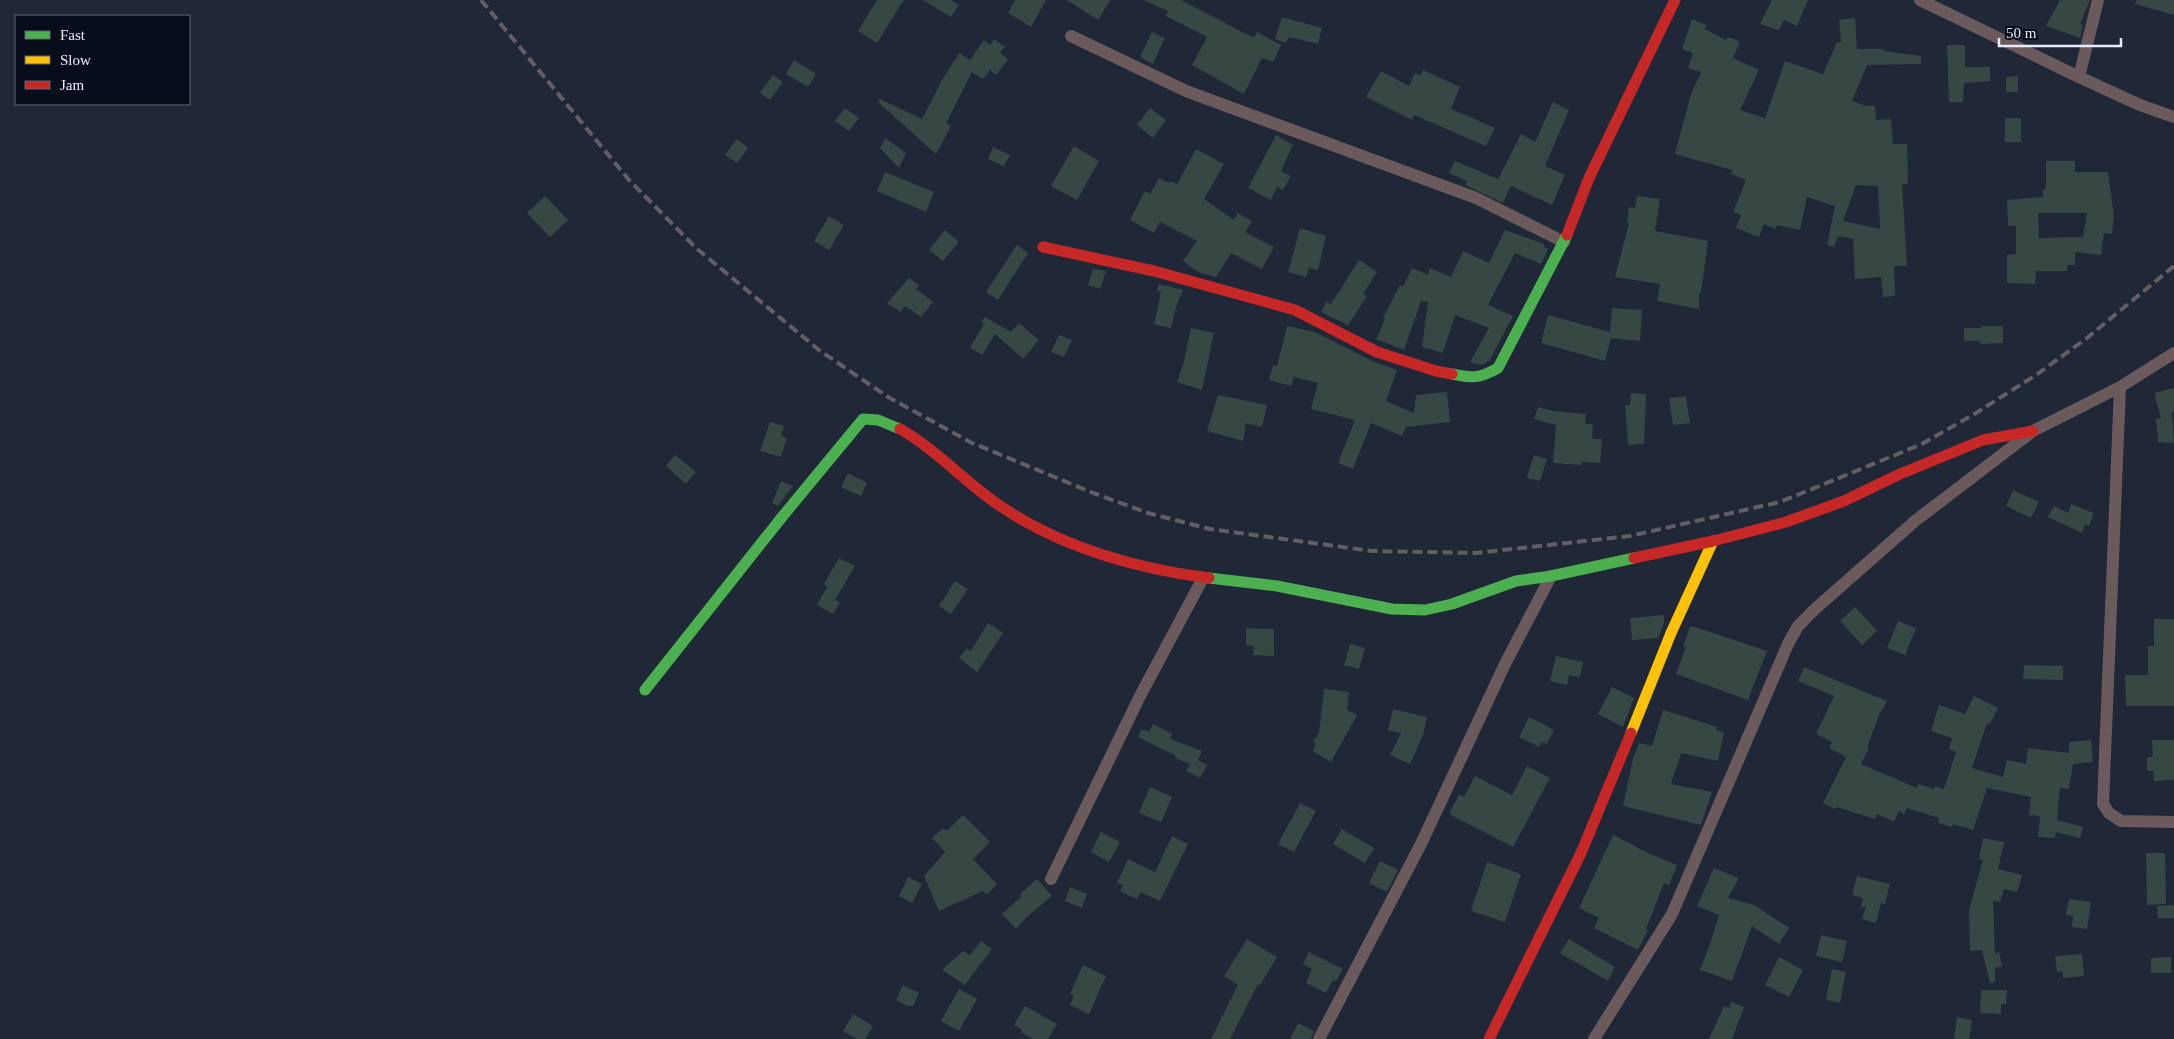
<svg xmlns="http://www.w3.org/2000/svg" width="2174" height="1039" viewBox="0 0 2174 1039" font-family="Georgia,serif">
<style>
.building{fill:#374744;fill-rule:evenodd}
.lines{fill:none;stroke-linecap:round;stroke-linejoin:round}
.street{stroke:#6a5a5b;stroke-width:12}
.fast{stroke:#4caf50;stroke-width:11}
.slow{stroke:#ffc107;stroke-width:11}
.jam{stroke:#c62828;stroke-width:11}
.rail{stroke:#635e66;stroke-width:4;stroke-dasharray:10 5;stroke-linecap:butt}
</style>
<rect width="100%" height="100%" fill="#202737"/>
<!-- building -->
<path class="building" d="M877,0h27l-27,43 -19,-12z
M923,0h28l8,5 -8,12z
M1015,0h31l-15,27 -23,-14z
M1067,0h43l-12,20z
M1143,0h38l73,38 3,-6 24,13 -8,17 -11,-4 -18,36 -52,-29 15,-28 -41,-21 2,-5z
M1772,0h36l-11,26 -13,-6 -5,10 -19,-6z
M2060,0h30l-10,24 3,1 -3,13 -34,-12z
M2136,0h38v15l-39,-11z
M1282,17l40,11 -4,16 -29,-7 -3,6 -11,-4z
M1855,18l2,31h26v2l38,5v8l-54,1 -15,36 14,5h9l1,14 15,-1 2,25h14l1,40h-6l5,82h-13l1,30 -12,1 -2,-20 -26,2 -2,-40 -15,-3 -4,11 -7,-2 8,-39 -28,-9 -7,33 -23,-5 -2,4 -11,-5 -5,13 -23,-9 5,-13 -8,-3 13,-32 -15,-6 1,-4 -57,-16 16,-60 10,-22 -13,-4 5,-15 -11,-4 10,-30 14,6 -1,4 21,11 1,-2h5l8,4 -7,16 26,12 -19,40 25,8 20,-57 38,13 14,-32 4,1 -2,-23zM1856,185l22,1 2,43 -37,-8z
M1152,32l13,6 -12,26 -13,-7z
M994,39l11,8 -5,6 8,6 -12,16 -6,-5 -7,9 -11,-7 -26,51 5,3 -15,28 -58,-52 2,-3 42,20 20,-39 17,-27 11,7 14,-20 6,5z
M1947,45h18v22h25v14l-26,2 -1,19h-14z
M794,60l22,14 -8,13 -22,-13z
M1423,70l37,17 -9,22 44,19 -9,18 -72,-31 -2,5 -46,-23 15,-26 28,15 6,-13 5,3z
M773,75l10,7 -13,18 -10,-7z
M2018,76v16h-12v-15z
M1553,102l16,8 -24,56 20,9 -13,30 -41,-19 -8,17 -38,-18 2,-4 -18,-8 6,-12 43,18 23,-45 14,8z
M845,108l14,10 -10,13 -14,-10z
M1150,108l16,12 -13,18 -16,-13z
M2005,118h16v24h-16z
M1276,135l17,10 -12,26 10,5 -8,14 -6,-3 -6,13 -23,-12z
M885,138l21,15 -7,15 -19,-20z
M737,139l11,9 -11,15 -12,-8z
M1074,146l25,15 -22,39 -26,-14z
M993,147l17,8 -6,11 -16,-7z
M1196,149l28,15 -20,35 30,21 4,-7 14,8 -7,11 29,15 -12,22 -31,-16 -15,24 -16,-4 -17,-12 14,-20 -37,-19 -6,11 -24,-13 15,-29 5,3 9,-16 10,5 1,-2 7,3z
M2046,161h29v11h33l6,44 -2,18 -8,-1 -3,22 -26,-3v13h-8v6h-31l-1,13 -28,-1v-28l9,-1v-28h-8l-1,-26 36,-3v-8h3zM2038,213h49l-4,24 -44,1z
M885,172l49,20 -8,20 -49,-21z
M545,196l23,24 -18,17 -23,-24z
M1637,196l23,3 -5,32 53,10 -7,52h-2v16l-42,-8 3,-17 -45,-7 14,-54h-2l2,-16 6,1z
M829,216l15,9 -15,25 -15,-9z
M1300,228l26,8 -8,34 -9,-2 -3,9 -18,-5z
M945,230l14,12 -16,19 -14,-11z
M1505,230l39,14v3l4,2 -7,15 -26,-11 -27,52 25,11 -23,44 -8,5 -12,-3 19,-34 -34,-13 -12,38 -21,-6 6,-45 -7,-1 -17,49 -28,-11 9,-20 -2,-1 17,-33 3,2 9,-19 16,7 2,-7 21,9 12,-26 26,12z
M1017,245l11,8 -30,47 -12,-8z
M1359,260l18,12 -14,22 4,2 -19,29 -27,-13 5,-10 5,2z
M1093,269l13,2 -6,18 -12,-4z
M909,278l10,7 -3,4 17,13 -12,15 -16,-11 -5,6 -13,-9z
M1159,284l24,6 -7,17 -5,21 -17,-4 7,-32 -4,-2z
M1612,308l30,2 -2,31 -29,-3 -6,23 -64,-18 7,-28 62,17z
M985,317l26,15 8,-9 20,17 -16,19 -28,-25 -13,21 -12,-7 14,-24 -3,-2z
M1287,326l28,6 57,29 25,9 -11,31 28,12 2,-18 31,-3 3,30 -44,5 -4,9 -31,-13 -18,46 -15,-6 17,-43 -44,-11 7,-26 -24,-6 -3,9 -22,-6 4,-15 4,1z
M1981,326h22v17l-23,1v-3h-16v-13h17z
M1191,328l23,5 -12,57 -25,-8 6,-17z
M1059,335l13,5 -8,17 -13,-5z
M2174,388v24h-2l2,31 -16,-1 -2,-23 5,-1 -7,-25z
M1631,393l15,1 -2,50 -16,1 -3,-40h5z
M1218,395l49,10 -5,22 -16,-4 -3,18 -36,-10z
M1686,396l4,27 -17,2 -4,-27z
M1538,407l15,4 33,3 -1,10h8l-1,15h10l-2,24 -18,-1 -1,3 -28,-2 3,-38 -22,-6z
M770,422l14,4 -3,10 6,2 -6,19 -21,-6z
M675,455l21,17 -10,12 -20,-18z
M1534,455l13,4 -7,22 -13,-3z
M848,473l19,10 -6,13 -20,-9z
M781,481l12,5 -15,20 -6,-3z
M2013,490l26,12 -8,16 -25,-12z
M2071,504l23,9 -5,13 -4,-2 -3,9 -34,-16 6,-11 14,7z
M839,558l16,8 -20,34 5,2 -7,12 -16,-9 10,-18 -3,-3z
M955,581l13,8 -17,25 -12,-8z
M1855,607l22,24 -15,14 -22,-24z
M1664,615v8l-6,15 -26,2 -2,-22z
M2154,619h20v87h-48l-1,-31h23v-29h6z
M1898,621l18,7 -11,27 -18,-7z
M988,623l15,10 -26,39 -18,-14 8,-10 4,3z
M1690,627h5l72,24 -19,49 -72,-26 10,-27h-3z
M1246,628l28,1v27l-21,-1 1,-9 -8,-1z
M1350,644l15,4 -6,21 -15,-4z
M1556,656l27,6 -3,15 -11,-2 -2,10 -17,-4z
M2024,665l39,1v14l-40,-1z
M1804,667l83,34 -8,14 -12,32 2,1 -8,16 56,24 1,-4 16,5 1,-3 9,3 12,-37 -7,-3 3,-11 -21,-7 8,-26 26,9 9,-18 24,12 -8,16 -3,-1 -15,45 31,9 4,-17 19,4 2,-16 41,5v-11l22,-2 2,22 -20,2 -4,25 -9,-1 -3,32 26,7 -3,11 -24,-6 -1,6 -17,-1 2,-21 -11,-1 2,-18 -44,-9 -14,42 -20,-6 -1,3 -14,-4 1,-5 -32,-10 -3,6 -5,-3 -5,11 -17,-8 -2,5 -38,-12 -2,2 -12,-6 23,-46 -17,-9 3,-6 -16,-8 18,-38 -36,-15z
M1612,687l22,11 -11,29 -25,-13z
M1324,689l25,3 -2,18 10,5 -26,47 -18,-11 3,-7 -3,-2 6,-9z
M1393,709l34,8 -4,18 -13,29 -20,-9 11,-22 -13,-3z
M1663,710l54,17 -1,3 8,2 -6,29 -37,-8 -10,31 41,8 -11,33 -78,-19 10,-47 6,-16 13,3z
M1529,717l25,13 -7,14 -5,-2 -3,5 -20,-10z
M1153,724l19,10 -2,5 32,12 -4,9 9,5 -7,13 -14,-7 4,-7 -15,-6 1,-2 -38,-19 3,-8 8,3z
M2152,740h22v40l-20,1 -1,-10h-6v-14h6z
M1527,766l23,12 -37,69 -64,-33 10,-19 5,2 11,-21 37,19z
M1150,787l22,10 -11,25 -22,-9z
M1300,803l16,8 -22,41 -16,-8z
M963,815l27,27 -17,17 24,25 -10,11 -4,-4 -44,20 -15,-35 21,-24 -13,-14 11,-10 4,3z
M1342,829l32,19 -9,15 -32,-19z
M1101,832l19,10 -11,20 -18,-10z
M1613,835l37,19 27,11 -8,20 -5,-2 -18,46 2,1 -10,20 -44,-22 5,-10 -20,-10z
M1172,836l16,8 -28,57 -20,-9 -3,7 -17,-8 3,-6 -6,-2 11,-24 27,13z
M1983,838l21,4 -6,27 24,6 -5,17 -13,-3 -4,13 -7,-2 2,54 4,-2 3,14 -7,2v14l-5,1 -8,-33 -12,1 -1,-41 14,-50 -4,-1z
M2146,853h19l1,51 -19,1z
M1380,861l18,9 -11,22 -18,-9z
M1487,862l34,12 -16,48 -34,-11z
M1714,868l25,10 -11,20 26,7 35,23 -10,16 -27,-18 -20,55 -32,-11 10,-26 9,-29 -22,-9z
M1857,876l33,8 -5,20 -4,-1 -5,20 -14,-4 4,-12h-5l2,-9 -11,-3z
M908,877l14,7 -10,19 -13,-7z
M1037,879l15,17 -24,20 -12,13 -14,-15 20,-18 -2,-2z
M1070,887l17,7 -5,14 -17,-7z
M2069,899l22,3 -4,27 -15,-2 1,-11 -7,-1z
M2174,905v13h-16l-1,-12z
M1821,935l26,6 -5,21 -26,-6z
M1247,939l30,18 -17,28 -2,-1 -28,55h-19l27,-54 -14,-9z
M1569,939l46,28 -7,14 -48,-28z
M981,941l11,8 -27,36 -23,-15 21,-19 7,4z
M1309,952l34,17 -7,12 -3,-1 -7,13 -20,-10 6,-14 -9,-5z
M2082,954l2,22 -21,2v-7l-6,1 -2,-16z
M1779,957l24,13 -14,27 -24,-12z
M2171,957v16h-20v-15z
M1083,965l23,11 -17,38 -19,-9 4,-9 -4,-2z
M1832,969l14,3 -6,31 -14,-3z
M903,985l16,8 -6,13h-5l-12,-6z
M959,989l18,10 -18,32 -18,-10z
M1981,990h26l-1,14h-5v10l-21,-1z
M1731,1002l13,5 -12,32h-23l15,-33 5,2z
M1025,1006l32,18 -9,15h-15l-12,-7 1,-2 -8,-5z
M853,1014l20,12 -8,13h-8l-14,-8z
M1957,1017l15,3 -3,19h-15z
M1298,1023l16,8 -3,8h-21z"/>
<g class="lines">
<!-- street -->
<path class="street" d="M1920,0l159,77 61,28 34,12
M1071,36l115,55 290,107 88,44
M2079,77l19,-77
M2120,387l-17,417 6,9 12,8 53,1
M1051,879l89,-183 63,-118
M1319,1039l102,-195 84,-180 46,-88
M1594,1039l78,-125 116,-270 10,-18 17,-17 100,-88 118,-90 87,-44 54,-34"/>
<!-- fast -->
<path class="fast" d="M1452,374c20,4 27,5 46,-6l69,-133
M1209,578l68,8 115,23 33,1 27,-6 64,-23 35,-5 83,-18
M645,690l137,-173 81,-98 15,1 22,9"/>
<!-- slow -->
<path class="slow" d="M1631,733l40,-100 42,-92"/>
<!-- jam -->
<path class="jam" d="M1567,235l22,-57 86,-178
M1043,247l111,24 141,39 82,42 59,19 16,3
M900,429c34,19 61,49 93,72 63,45 140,67 216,77
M1634,558l79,-17 73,-19 58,-21 56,-27 83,-34 50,-9
M1489,1039l92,-186 50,-120"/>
<!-- rail -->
<path class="rail" d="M481,0l148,180 67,68 123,102 69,47 82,45 123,51 55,20 62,16 162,22 104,2 154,-17 150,-34 142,-58 54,-31 60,-38 51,-37 87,-72"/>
</g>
<!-- legend -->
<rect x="15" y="15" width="175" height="90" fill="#080d1a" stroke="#606774"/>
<rect x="25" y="31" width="25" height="8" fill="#4caf50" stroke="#606774"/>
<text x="60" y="40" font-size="15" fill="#e5edfc">Fast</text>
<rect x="25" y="56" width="25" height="8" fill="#ffc107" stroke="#606774"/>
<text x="60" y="65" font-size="15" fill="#e5edfc">Slow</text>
<rect x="25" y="81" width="25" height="8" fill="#c62828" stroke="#606774"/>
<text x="60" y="90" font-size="15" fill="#e5edfc">Jam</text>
<!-- scale -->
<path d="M1999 38v8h122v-8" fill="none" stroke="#e5edfc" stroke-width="2.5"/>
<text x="2006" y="38" font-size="15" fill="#e5edfc" stroke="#080d1a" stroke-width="4" paint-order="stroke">50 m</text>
</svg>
